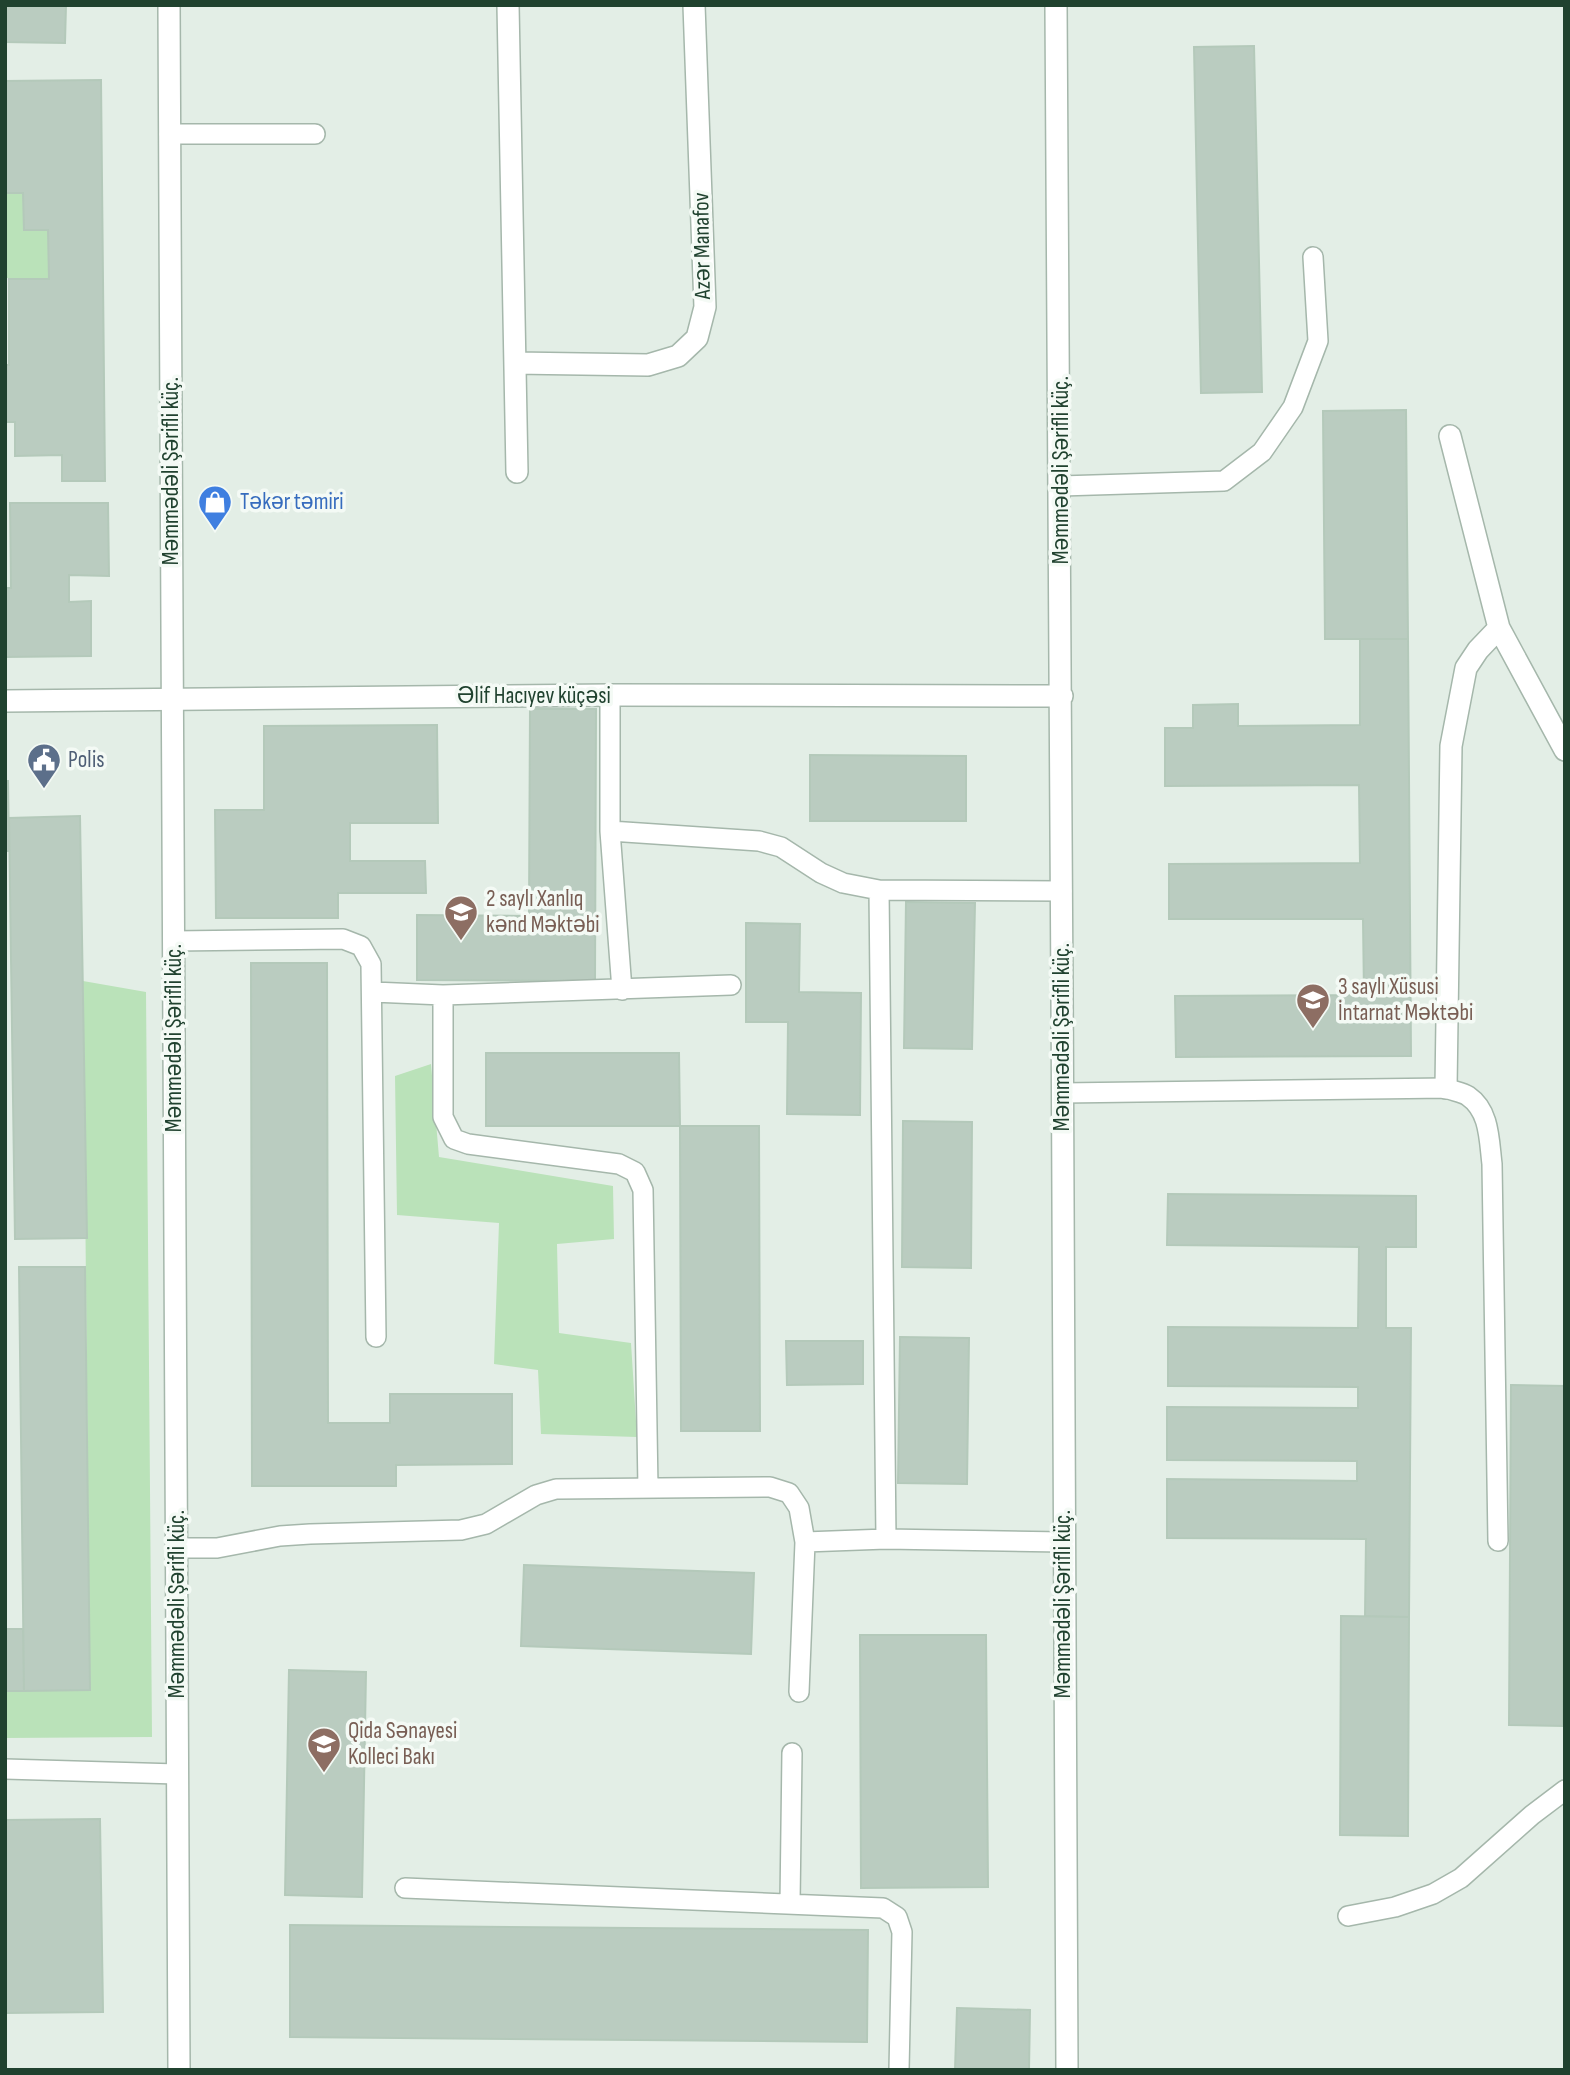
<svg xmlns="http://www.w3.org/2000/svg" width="1570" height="2075" viewBox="0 0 1570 2075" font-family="'Sofia Sans Condensed',sans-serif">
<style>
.green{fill:#bae2b9}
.building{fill:#baccc0;stroke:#b4c9ba;stroke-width:2}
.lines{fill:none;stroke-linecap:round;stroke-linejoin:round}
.service-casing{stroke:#a5b7ab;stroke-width:22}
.minor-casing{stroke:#a5b7ab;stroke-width:24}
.tertiary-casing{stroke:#a5b7ab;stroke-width:24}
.service{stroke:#fff;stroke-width:19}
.minor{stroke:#fff;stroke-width:21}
.tertiary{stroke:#fff;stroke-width:21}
.labels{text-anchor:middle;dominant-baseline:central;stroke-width:7;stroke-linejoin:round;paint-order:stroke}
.street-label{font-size:23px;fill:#20422f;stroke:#f4faf5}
.shop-label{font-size:23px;fill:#366cbe;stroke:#f4faf5;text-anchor:start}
.service-label{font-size:23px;fill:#4e5e75;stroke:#f4faf5;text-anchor:start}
.education-label{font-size:23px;fill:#785e54;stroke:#f4faf5;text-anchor:start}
</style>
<rect width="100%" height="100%" fill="#e3eee6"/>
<!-- green -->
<path class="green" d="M5,193h18l1,37h24l1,49 -44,-1z
M83,981l63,11 6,745 -147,1v-47l85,-1z
M431,1064l8,93 174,29 1,53 -57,5 2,89 72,10 6,94 -96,-3 -3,-64 -44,-6 5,-141 -102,-8 -2,-139z"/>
<!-- building -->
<path class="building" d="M5,5h61l-1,38 -60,-1z
M1254,46l8,346 -61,1 -7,-346z
M101,80l4,401h-43v-26l-47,1v-34h-10v-57h4v-86h40l-1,-49h-24l-1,-37h-18v-112z
M1406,410l2,229h-83l-2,-228z
M10,503h98l1,73 -40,-1v27l22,-1v55l-86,1v-69h6z
M1360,639h48l3,417 -235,1 -1,-61 189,-1 -1,-76h-194v-55l191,-1 -1,-78 -194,1v-58h28v-23l45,-1v22l122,-1z
M530,709h66l-1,272 -178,-1v-65l112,1z
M437,725l1,98h-88v38h75l1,32h-88v25h-122l-1,-108h49v-84z
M810,755l156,1v65h-156z
M5,781h3l1,70h-4z
M80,816l7,422 -72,1 -6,-421z
M906,902l69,1 -3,146 -68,-1z
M746,923l54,1 -1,68 62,1 -1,122 -73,-1 1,-92h-42z
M251,963h76l1,460h62v-29h122v70l-116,1v21h-144z
M486,1053h193l1,73h-194z
M903,1121l69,1 -1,146 -69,-1z
M680,1126h79l1,305h-79z
M1168,1194l248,2v51h-30v81h25l-2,289 -44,-1 1,-77 -199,-1v-59l190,2v-20l-190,-1v-53l191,1v-21l-190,-1v-59l190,1 1,-81 -192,-2z
M19,1267h66l5,423 -66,1z
M900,1337l69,1 -2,146 -69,-1z
M786,1341h77v43l-76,1z
M1511,1385l54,1 -2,340 -54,-1z
M524,1565l230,8 -3,81 -230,-8z
M1341,1616l68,1 -1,219 -68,-1z
M5,1629h18l1,62h-19z
M860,1635h126l2,252 -127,1z
M289,1670l77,2 -4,225 -77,-2z
M100,1819l3,193 -98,1v-193z
M290,1925l578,5 -1,112 -577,-5z
M957,2008l73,2 -1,60h-74z"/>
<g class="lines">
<!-- service casing -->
<g class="service-casing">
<path id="service" d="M169,134h146
M1061,486l163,-5 38,-29 31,-45 25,-66 -5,-84
M610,695v136l12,159
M610,831l149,10 22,6 40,26 22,10 36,7 183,1
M879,890l7,649
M173,941l170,-2 18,7 10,18 5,373
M373,992l70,3 288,-10
M443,995v122l11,22 14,5 151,20 16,8 8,18 5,298
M1062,1093l384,-5c6,3 16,4 22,8 22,15 21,44 24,68l6,377
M176,1548h41l63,-12 30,-2 151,-4 25,-6 50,-29 20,-6 214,-2 19,6 10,15 6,34 81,-3 177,3
M799,1692l6,-150
M5,1769l172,5
M405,1888l478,20 14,9 5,15 -3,138
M790,1903l2,-150
M1348,1916l47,-9 38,-13 28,-16 71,-63 33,-25"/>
</g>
<!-- minor casing -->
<g class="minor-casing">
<path id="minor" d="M508,5l9,467
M1056,5c7,688 6,1377 11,2065
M515,363l133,2 30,-9 19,-18 8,-31 -11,-302
M1450,436l49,192 66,122
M5,701l605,-6 452,1
M1446,1088l5,-342 15,-78 12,-18 21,-22"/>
</g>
<!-- tertiary casing -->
<g class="tertiary-casing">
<path id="tertiary" d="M169,5l10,2065"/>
</g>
<!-- service -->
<use href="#service" class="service"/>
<!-- minor -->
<use href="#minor" class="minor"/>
<!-- tertiary -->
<use href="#tertiary" class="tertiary"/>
</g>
<!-- icons -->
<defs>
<g id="shop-pin" transform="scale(1.75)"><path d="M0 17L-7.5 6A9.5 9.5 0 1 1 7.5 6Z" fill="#3f7fe0" stroke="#f4faf5"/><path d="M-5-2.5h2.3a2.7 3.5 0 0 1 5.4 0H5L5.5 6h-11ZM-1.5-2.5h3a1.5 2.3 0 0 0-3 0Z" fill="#fff"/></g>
<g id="civic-pin" transform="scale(1.75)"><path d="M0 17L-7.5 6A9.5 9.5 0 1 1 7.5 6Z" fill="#5c6f8a" stroke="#f4faf5"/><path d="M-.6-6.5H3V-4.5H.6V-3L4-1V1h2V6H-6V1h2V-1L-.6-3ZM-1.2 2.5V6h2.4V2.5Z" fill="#fff"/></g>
<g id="school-pin" transform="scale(1.75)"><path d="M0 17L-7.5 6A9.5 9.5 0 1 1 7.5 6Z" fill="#8d6e63" stroke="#f4faf5"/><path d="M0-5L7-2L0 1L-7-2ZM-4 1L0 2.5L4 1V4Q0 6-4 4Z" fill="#fff"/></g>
<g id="university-pin" transform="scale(1.75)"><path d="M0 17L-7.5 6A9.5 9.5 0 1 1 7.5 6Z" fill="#8d6e63" stroke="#f4faf5"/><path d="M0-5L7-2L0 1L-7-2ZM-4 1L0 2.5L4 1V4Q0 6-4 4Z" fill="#fff"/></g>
</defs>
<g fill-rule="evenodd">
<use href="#shop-pin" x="215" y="502"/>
<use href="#civic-pin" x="44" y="760"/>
<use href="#school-pin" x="461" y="912"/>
<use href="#school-pin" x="1313" y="1000"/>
<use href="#university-pin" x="324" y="1744"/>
</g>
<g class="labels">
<!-- street labels -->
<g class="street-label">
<text transform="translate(702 246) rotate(-91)">Azər Manafov</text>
<text transform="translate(1061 470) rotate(-90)">Məmmədəli Şərifli küç.</text>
<text transform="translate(171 471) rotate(-90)">Məmmədəli Şərifli küç.</text>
<text x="534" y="696">Əlif Hacıyev küçəsi</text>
<text transform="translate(1062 1037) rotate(-90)">Məmmədəli Şərifli küç.</text>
<text transform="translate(174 1038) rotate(-90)">Məmmədəli Şərifli küç.</text>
<text transform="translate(177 1604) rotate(-90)">Məmmədəli Şərifli küç.</text>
<text transform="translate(1063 1604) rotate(-90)">Məmmədəli Şərifli küç.</text>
</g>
<!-- shop labels -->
<g class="shop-label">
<text x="240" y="502">Təkər təmiri</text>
</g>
<!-- service labels -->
<g class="service-label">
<text x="68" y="760">Polis</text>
</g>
<!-- education labels -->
<g class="education-label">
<text x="486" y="899">2 saylı Xanlıq<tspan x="486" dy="26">kənd Məktəbi</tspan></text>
<text x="1338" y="987">3 saylı Xüsusi<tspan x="1338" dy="26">İntarnat Məktəbi</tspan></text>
<text x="348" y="1731">Qida Sənayesi<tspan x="348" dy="26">Kolleci Bakı</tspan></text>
</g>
</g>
<!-- border -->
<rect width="1570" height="2075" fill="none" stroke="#20422f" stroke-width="14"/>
</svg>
